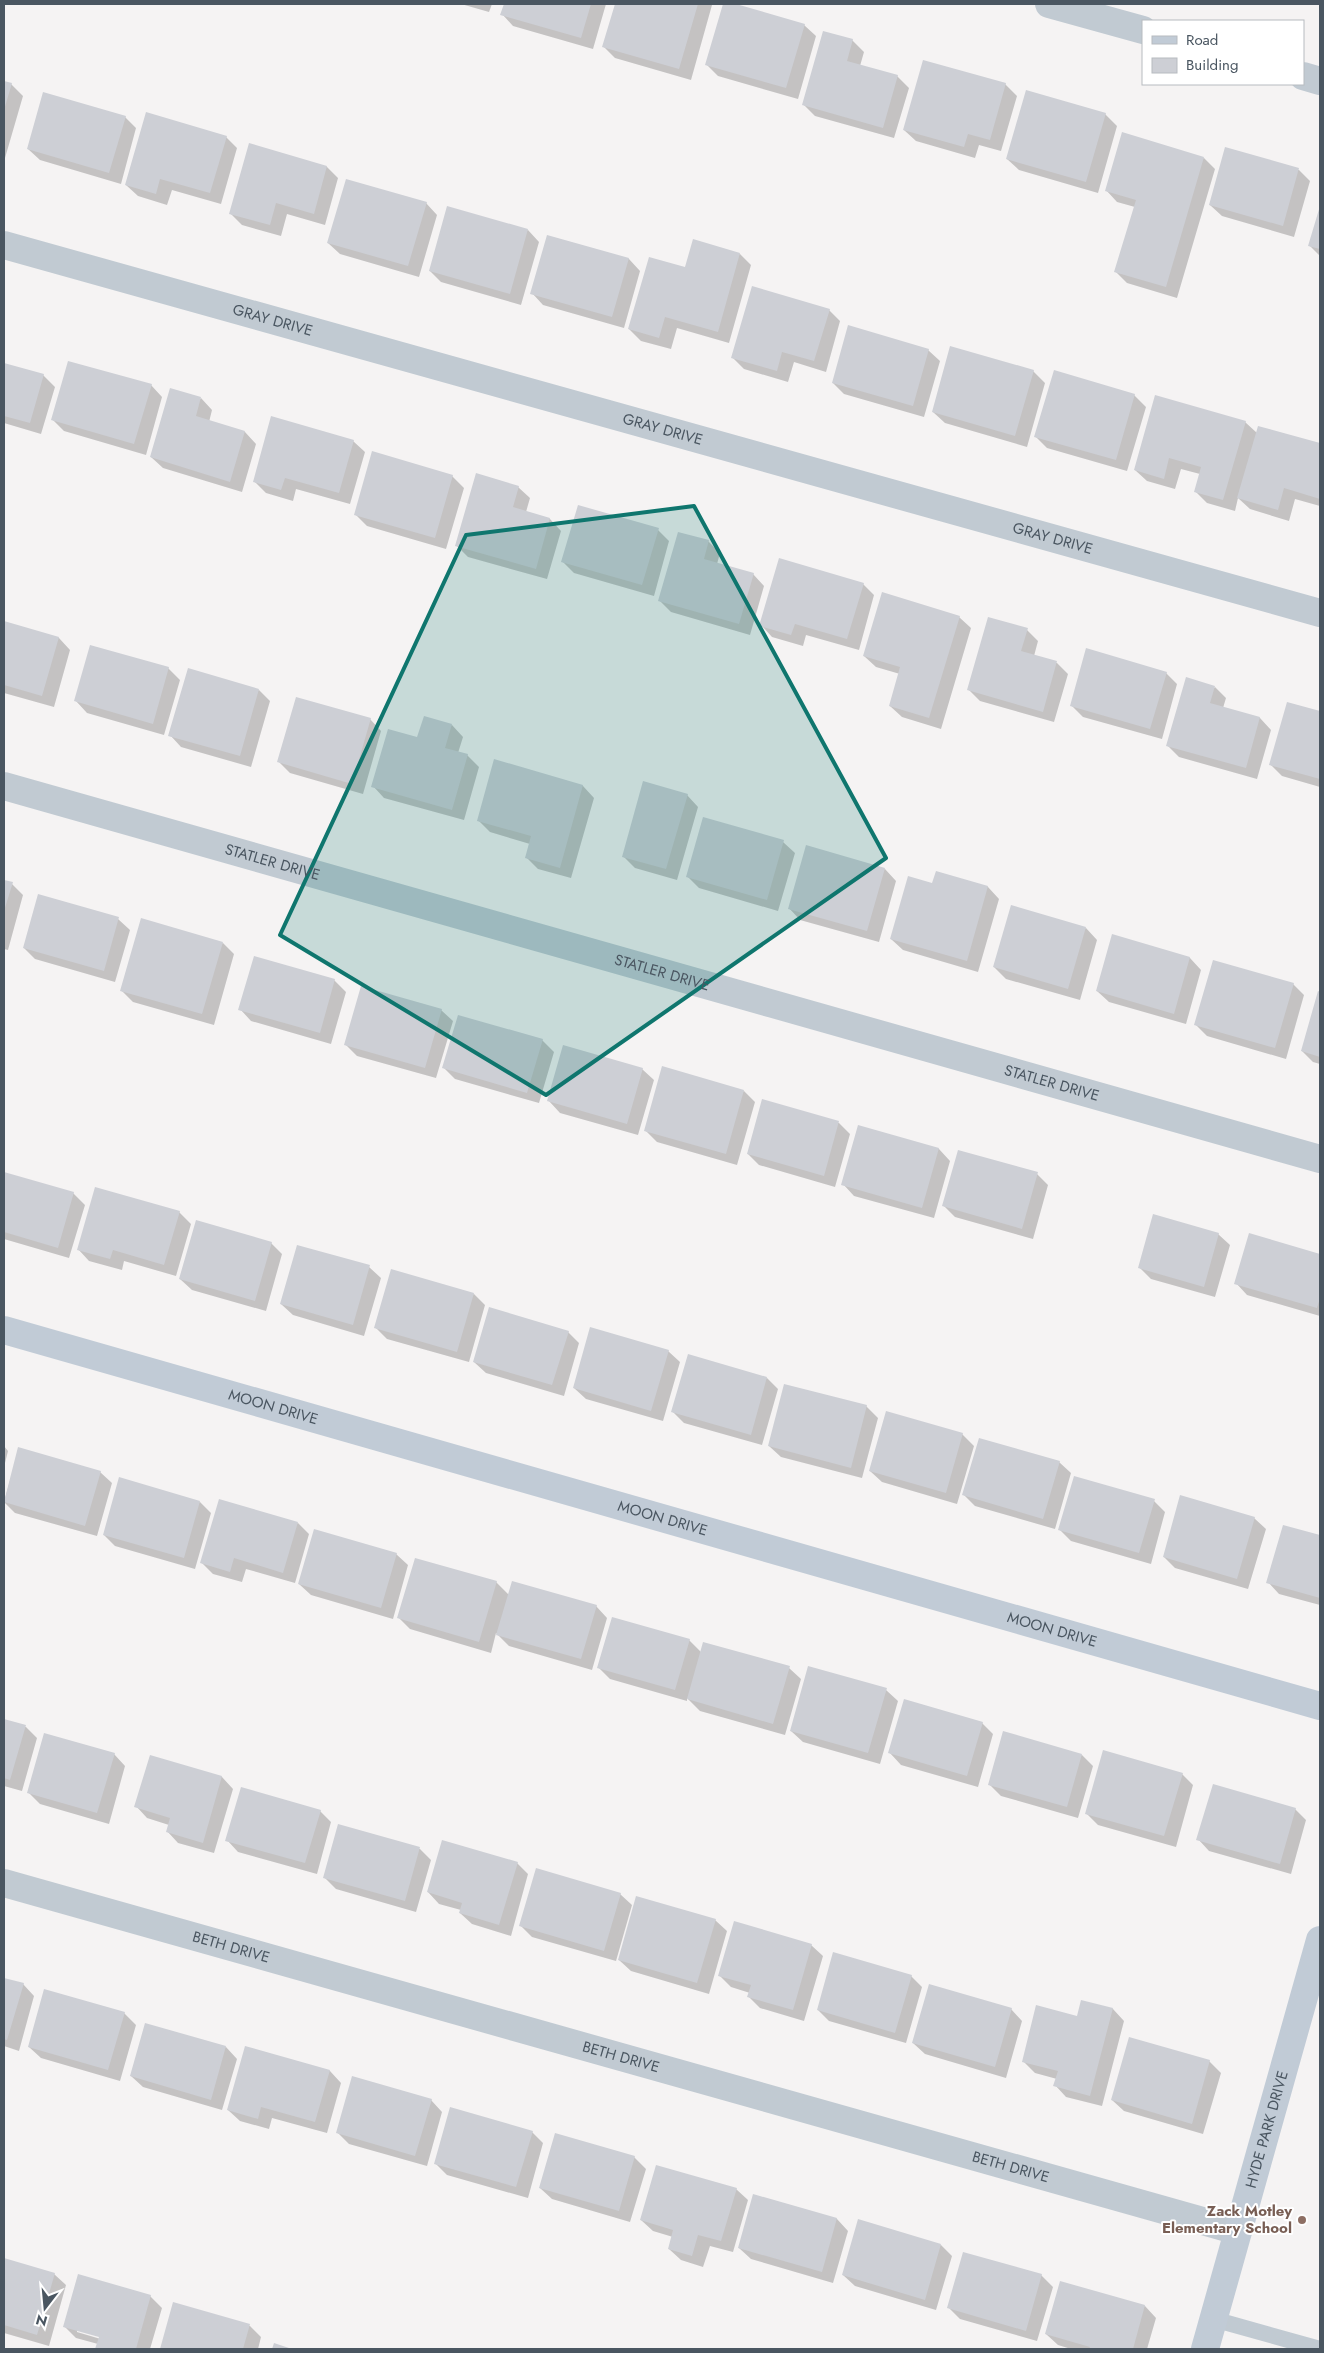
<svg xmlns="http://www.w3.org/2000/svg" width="1324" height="2353" viewBox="0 0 1324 2353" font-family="Jost,sans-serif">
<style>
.shadow{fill:#0003;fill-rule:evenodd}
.building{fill:#cdcfd5}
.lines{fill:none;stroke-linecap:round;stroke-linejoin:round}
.lane{stroke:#c1cad2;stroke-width:16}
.street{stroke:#c1cad2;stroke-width:28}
.secondary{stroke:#c1cbd6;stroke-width:28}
.marked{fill:#0f766e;fill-opacity:0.2;stroke:#0f766e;stroke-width:4;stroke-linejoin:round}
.education-dot{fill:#8d6e63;stroke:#fff;stroke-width:2}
.labels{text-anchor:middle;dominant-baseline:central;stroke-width:4;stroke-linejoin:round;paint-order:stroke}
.street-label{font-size:15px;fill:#4a5661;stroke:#fff}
.education-label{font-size:15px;font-weight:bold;fill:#785e54;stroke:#fff;text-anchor:end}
</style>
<rect width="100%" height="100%" fill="#f5f3f3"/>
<!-- shadow -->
<path class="shadow" d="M461,4h31l-3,8z
M505,4h101l-13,45 -80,-23 -11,-12z
M616,4l96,1 -21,75 -76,-22 -11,-11z
M724,4h8l72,21 12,11 -18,63 -80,-23 -11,-11z
M852,40l12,12 -4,14 37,10 12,12 -15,50 -79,-22 -12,-12z
M4,82l7,2 12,12 -18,62z
M1005,84l12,12 -16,55 -22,-6 -4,13 -59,-17 -12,-11z
M1105,114l12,12 -19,67 -79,-23 -12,-11z
M125,117l11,11 -15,56 -81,-24 -12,-11z
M226,137l11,11 -16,56 -49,-14 -5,15 -29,-9 -12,-11z
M250,145l77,22 11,11 -13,47 -38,-11 -6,22 -39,-11 -12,-12z
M1226,149l73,21 11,11 -16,56 -72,-21 -12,-11z
M1204,158l11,11 -38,129 -50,-15 -11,-11 19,-65 -18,-5 -11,-12z
M426,203l11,12 -18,62 -79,-23 -12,-11z
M1320,208v48l-10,-10z
M528,230l11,12 -18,63 -80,-23 -11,-11z
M548,236l81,23 11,12 -16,57 -81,-23 -11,-12z
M740,254l11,11 -22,78 -52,-15 -6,21 -30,-8 -12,-12 57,-60z
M829,310l11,11 -14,51 -32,-10 -6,20 -44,-13 -12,-12z
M928,350l12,11 -16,56 -80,-23 -11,-11z
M4,364l39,11 12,12 -14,47 -37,-11z
M1033,371l12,12 -18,64 -82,-24 -12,-11z
M151,385l11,12 -16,58 -82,-24 -11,-11z
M1134,395l12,12 -19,64 -80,-23 -12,-12z
M201,398l11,12 -3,12 36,10 11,12 -14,48 -79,-24 -12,-11z
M1245,422l12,11 2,-6 61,18v61l-25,-7 -6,22 -39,-12 -12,-11 -3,13 -28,-8 -12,-12 5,-17 -19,-5 -6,20 -28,-8 -12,-11z
M353,441l12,11 -15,52 -54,-15 -3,12 -27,-8 -12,-12z
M452,476l12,12 -18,61 -79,-23 -12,-12z
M518,487l12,11 -4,14 24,7 11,12 -14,48 -79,-22 -12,-12z
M658,530l11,11 -15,55 -80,-23 -11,-11z
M708,541l12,12 -3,11 36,10 11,12 -14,49 -79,-23 -11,-11z
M863,584l11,11 -15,55 -53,-15 -3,11 -31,-9 -11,-12z
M959,617l12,11 -30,101 -39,-12 -12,-11 10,-32 -24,-7 -12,-11z
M4,623l55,15 11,12 -16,57 -50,-14z
M1027,630l11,11 -4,15 23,7 11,11 -14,48 -74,-21 -11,-11z
M168,668l12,12 -16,55 -77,-22 -11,-12z
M1166,673l11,11 -15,55 -79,-22 -12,-12z
M1215,687l11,11 -3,10 37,10 11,12 -14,49 -78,-22 -12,-12z
M259,690l11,11 -19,66 -70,-20 -11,-12z
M1288,703l32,9v75l-38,-11 -12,-12z
M370,719l11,12 -18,63 -73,-21 -11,-11z
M452,725l11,12 -5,16 9,2 12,12 -15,53 -80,-22 -11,-12 45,-47z
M495,761l88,25 11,12 -23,80 -33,-9 -12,-12 4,-13 -40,-12 -12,-12z
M687,795l11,12 -21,73 -42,-12 -12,-12z
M783,842l12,11 -17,58 -79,-23 -12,-12z
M885,869l11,12 -17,61 -79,-22 -11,-12z
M936,873l52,14 11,12 -21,73 -75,-22 -12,-11 42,-54z
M4,881l8,3 11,11 -15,55 -4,-1z
M118,919l12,11 -15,52 -80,-23 -11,-11z
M1086,928l11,12 -17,60 -74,-21 -12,-12z
M1113,936l77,22 11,12 -15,54 -77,-22 -12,-11z
M223,943l11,11 -20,71 -81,-23 -12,-12z
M334,980l12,12 -15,52 -80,-23 -11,-12z
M1293,984l11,11 -18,64 -79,-23 -11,-11z
M1319,993h1v71l-7,-2 -11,-11z
M441,1010l12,11 -17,57 -79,-22 -12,-12z
M542,1040l12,12 -15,51 -84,-24 -11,-11z
M642,1069l12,11 -16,55 -78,-22 -11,-12z
M744,1091l11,11 -18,63 -80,-23 -12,-12z
M763,1101l76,22 11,11 -15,53 -76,-22 -11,-11z
M859,1127l80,22 11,12 -16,57 -80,-22 -11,-12z
M4,1173l69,20 12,12 -16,53 -65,-19z
M1037,1174l11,11 -15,54 -78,-22 -12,-12z
M179,1212l12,12 -15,52 -52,-15 -2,9 -33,-9 -11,-12z
M1218,1234l12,11 -15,52 -64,-18 -12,-12z
M1250,1235l70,20v61l-73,-21 -11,-12z
M271,1243l11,11 -16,57 -74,-21 -12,-11z
M369,1267l12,11 -17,58 -71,-21 -12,-11z
M474,1294l11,11 -16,57 -82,-23 -12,-12z
M568,1332l11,11 -15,53 -78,-23 -12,-11z
M668,1351l12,11 -17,59 -77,-22 -12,-11z
M767,1378l11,11 -16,56 -78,-22 -12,-12z
M866,1406l12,12 -16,60 -81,-21 -12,-11z
M962,1434l12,12 -17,58 -75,-22 -12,-11z
M4,1446l4,5 -4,16z
M19,1449l81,23 12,11 -15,53 -82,-23 -11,-11z
M1059,1462l12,11 -16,56 -80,-23 -11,-11z
M1154,1501l11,11 -14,52 -80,-23 -11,-11z
M200,1502l11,11 -16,56 -80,-23 -11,-11z
M1254,1518l12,11 -18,60 -73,-21 -11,-11z
M298,1523l11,11 -14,49 -49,-14 -4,13 -29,-8 -11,-11z
M1284,1526l36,11v68l-41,-11 -11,-12z
M396,1554l12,11 -15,54 -82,-24 -12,-11z
M496,1582l13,13 87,11 11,12 -15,52 -83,-24 -13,-13 -5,20 -81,-24 -11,-11z
M689,1640l12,12 88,16 12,11 -16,56 -85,-24 -13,-13v3l-77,-22 -12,-12z
M886,1690l12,11 -18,63 -77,-22 -12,-11z
M4,1720l22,7 11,11 -15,53 -18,-5z
M982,1723l11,11 -15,53 -77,-22 -11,-12z
M114,1754l11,12 -16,58 -69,-20 -12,-12z
M1082,1755l11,11 -15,52 -77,-22 -12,-12z
M150,1757l72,20 11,12 -19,64 -36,-10 -11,-12 2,-6 -22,-7 -11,-12z
M1182,1774l11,11 -17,62 -78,-22 -12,-12z
M1295,1809l11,11 -15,54 -82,-23 -11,-12z
M320,1811l11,11 -14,52 -79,-22 -11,-12z
M339,1826l81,23 11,11 -15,52 -80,-23 -12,-12z
M517,1863l11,11 -17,62 -39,-12 -12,-11 1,-3 -22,-6 -11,-12z
M620,1894l12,11 -16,56 -84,-24 -11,-11z
M715,1920l12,11 -18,63 -78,-23 -12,-11z
M811,1945l12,11 -19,65 -44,-13 -11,-11 1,-4 -19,-6 -11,-11z
M911,1976l11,11 -16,56 -77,-22 -11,-11z
M4,1979l19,5 11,12 -15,55 -15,-5z
M1082,2001l31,8 11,12 -22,85 -36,-9 -11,-12 2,-6 -22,-6 -12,-12 55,-43z
M1011,2009l11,12 -16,57 -81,-24 -12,-11z
M124,2013l12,12 -16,56 -79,-23 -12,-11z
M226,2047l11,12 -15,51 -79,-23 -12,-11z
M246,2047l84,24 11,12 -14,50 -55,-15 -3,11 -29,-8 -12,-11z
M1209,2061l12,12 -18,61 -79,-23 -12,-11z
M431,2100l11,12 -15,54 -78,-22 -12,-12z
M532,2132l11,11 -15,55 -81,-23 -12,-12z
M634,2157l12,12 -16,53 -78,-23 -12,-11z
M736,2189l12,11 -15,52 -23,-6 -7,21 -22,-7 -12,-11 4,-12 -20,-6 -12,-11z
M754,2195l83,24 11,12 -15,52 -82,-24 -12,-11z
M941,2245l11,11 -16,54 -81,-24 -12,-11z
M4,2259l50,15 12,11 -17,61 -45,-13z
M1041,2275l12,12 -16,54 -77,-22 -11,-11z
M150,2296l12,12 -12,41h-54l2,-5 -22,-6 -11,-11zM77,2329l28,9 -1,2 -27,-8z
M174,2304l76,22 11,11 -3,12h-97z
M1145,2306l11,12 -9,31h-76l-13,-4 -12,-11z"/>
<!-- building -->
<path class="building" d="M504,4h87l-10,34 -81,-23z
M615,4h83l-19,65 -77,-22z
M723,4h13l69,20 -19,64 -81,-23z
M823,31l30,8 -6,22 51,14 -15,53 -81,-23z
M923,60l83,23 -16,57 -22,-6 -4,13 -61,-17z
M4,81l8,2 -8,27z
M1026,90l80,23 -20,69 -80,-23z
M43,92l83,24 -17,57 -82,-24z
M146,112l81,24 -17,57 -50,-14 -4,15 -31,-9z
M1122,132l82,25 -38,130 -52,-15 22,-72 -31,-9z
M249,143l78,23 -13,48 -38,-11 -6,22 -41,-11z
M1225,147l74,21 -16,58 -74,-21z
M346,179l81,23 -19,64 -81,-23z
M447,206l81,23 -18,65 -81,-23z
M1320,206v43l-12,-3z
M547,235l82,23 -17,59 -82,-23z
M693,239l47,14 -22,79 -53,-15 -6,21 -31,-9 21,-72 36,10z
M752,286l78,23 -16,52 -32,-9 -5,19 -46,-13z
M848,325l81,24 -16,57 -81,-23z
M950,346l84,24 -19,66 -83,-24z
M68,361l84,23 -18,60 -83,-24z
M4,363l40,11 -14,49 -26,-7z
M1054,370l81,24 -19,66 -82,-23z
M170,388l31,9 -5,19 49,15 -15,51 -80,-25z
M1155,395l91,26 -23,79 -29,-8 7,-25 -32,-9 -5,21 -30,-9z
M271,416l83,24 -15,53 -54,-15 -4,12 -28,-8z
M1258,426l62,17v56l-36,-11 -6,22 -41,-12z
M372,451l81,24 -18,63 -81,-23z
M476,473l43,13 -6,21 37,11 -14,51 -81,-23z
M578,505l81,23 -17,57 -81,-23z
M678,532l31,8 -5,19 50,14 -15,51 -81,-23z
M779,558l85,25 -17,56 -52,-15 -4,11 -32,-9z
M882,592l78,24 -31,102 -40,-12 11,-39 -37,-11z
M988,617l40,11 -7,23 36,10 -14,51 -76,-22z
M4,621l55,16 -17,59 -38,-11z
M90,645l79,22 -16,57 -79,-23z
M1086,648l81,24 -17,57 -80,-23z
M188,668l71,21 -19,67 -72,-20z
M1186,677l29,9 -5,17 50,14 -14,51 -80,-22z
M296,697l75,21 -19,66 -75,-22z
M1287,702l33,9v68l-51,-14z
M424,716l28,8 -7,24 23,6 -16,56 -81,-23 17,-58 29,8z
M494,759l89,26 -23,83 -35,-10 6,-22 -54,-15z
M643,781l45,13 -22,75 -44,-12z
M703,817l81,23 -17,60 -81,-23z
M806,845l79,23 -18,63 -79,-22z
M936,871l52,15 -21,75 -77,-22 18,-63 24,7z
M4,880l9,2 -9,29z
M38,894l81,23 -15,54 -81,-23z
M1011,905l75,22 -18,62 -75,-22z
M141,918l82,24 -21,72 -82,-23z
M1112,934l78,23 -16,57 -78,-23z
M254,956l81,23 -15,54 -82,-23z
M1213,960l81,23 -19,65 -81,-23z
M361,986l81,23 -17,59 -81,-23z
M1318,991l2,1v65l-19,-6z
M458,1015l85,24 -16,54 -85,-25z
M563,1045l80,23 -16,56 -80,-23z
M662,1066l82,24 -18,64 -82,-23z
M762,1099l77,22 -15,55 -77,-22z
M858,1125l81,23 -17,60 -81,-23z
M958,1150l80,22 -16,57 -80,-23z
M4,1172l70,20 -16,56 -54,-16z
M95,1187l85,24 -16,54 -51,-15 -3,9 -33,-9z
M1153,1214l66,19 -15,54 -66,-19z
M196,1220l76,22 -17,59 -76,-22z
M1249,1233l71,21v44l-3,10 -83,-24z
M297,1245l73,20 -17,60 -73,-21z
M391,1269l83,24 -17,59 -83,-24z
M489,1307l80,24 -17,54 -79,-23z
M590,1327l79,23 -18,61 -78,-23z
M688,1354l79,23 -16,58 -80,-23z
M784,1384l83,21 -16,63 -83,-22z
M886,1411l77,22 -17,60 -77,-22z
M979,1438l81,23 -17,58 -81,-24z
M18,1447l83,24 -16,55 -81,-24z
M1074,1476l81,23 -16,54 -81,-23z
M119,1477l81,24 -16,57 -81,-23z
M1180,1495l75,22 -18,62 -74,-22z
M219,1499l79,23 -15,51 -49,-15 -4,14 -30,-9z
M1283,1525l37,10v63l-54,-15z
M314,1529l83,24 -16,55 -83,-24z
M415,1558l82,23 -18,61 -82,-24z
M512,1581l85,24 -16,54 -85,-24z
M612,1617l78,22 -15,51 -78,-22z
M703,1642l87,24 -17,58 -86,-25z
M808,1666l79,22 -19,65 -78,-22z
M904,1699l79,23 -16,54 -79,-23z
M4,1719l22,6 -16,55 -6,-2z
M1003,1731l79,23 -15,53 -79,-22z
M44,1733l71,20 -18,60 -70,-20z
M1103,1750l80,23 -19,63 -79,-22z
M150,1755l72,21 -19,67 -37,-11 4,-14 -36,-11z
M1213,1784l83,24 -16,56 -84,-24z
M241,1787l80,23 -16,53 -80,-22z
M338,1824l82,23 -15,54 -82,-23z
M442,1840l76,22 -19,63 -40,-12 3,-10 -35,-11z
M536,1868l85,25 -17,58 -85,-25z
M636,1896l80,23 -19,64 -79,-23z
M734,1921l78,23 -19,66 -46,-13 4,-12 -33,-9z
M833,1952l79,23 -17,58 -78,-23z
M4,1978l20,5 -17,57 -3,-1z
M929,1984l83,24 -17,59 -83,-24z
M44,1989l81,23 -17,58 -80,-23z
M1081,2000l32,8 -23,88 -37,-10 5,-15 -36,-9 14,-57 41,11z
M145,2023l81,23 -15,54 -81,-24z
M1129,2037l81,23 -18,64 -81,-24z
M245,2046l85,24 -15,52 -54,-15 -3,12 -31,-9z
M352,2076l80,23 -17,57 -79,-23z
M450,2107l83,24 -17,56 -82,-23z
M555,2133l80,23 -16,55 -80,-23z
M656,2165l81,23 -16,53 -23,-6 -6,21 -24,-7 5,-19 -33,-10z
M753,2194l84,24 -15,54 -84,-24z
M858,2219l83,25 -16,56 -83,-25z
M963,2252l79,22 -16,57 -79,-23z
M4,2258l51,15 -18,62 -33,-10z
M78,2274l73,21 -15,54h-41l4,-12 -36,-10z
M1060,2281l85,24 -12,44h-44l1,-2 -45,-13z
M173,2302l77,22 -7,25h-83z
M274,2343l18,6h-20z"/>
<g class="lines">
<!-- lane -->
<path class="lane" d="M1213,2319l107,30"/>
<!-- street -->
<g class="street">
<path d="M1049,4l94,26"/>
<path d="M1303,76l17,5"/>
<path id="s1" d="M4,245l1316,368"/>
<path id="s2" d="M4,786l1316,373"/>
<path id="s3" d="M4,1883l1234,348"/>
</g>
<!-- secondary -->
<g class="secondary">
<path id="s4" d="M4,1330l1316,376"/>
<path id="s5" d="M1205,2349l115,-409"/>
</g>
</g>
<!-- marked area -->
<path class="marked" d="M694,506l192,352 -340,237 -266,-160 186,-400z"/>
<!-- markers -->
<circle class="education-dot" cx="1302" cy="2220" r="5"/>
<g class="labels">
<!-- street labels -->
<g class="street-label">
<text stroke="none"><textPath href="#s1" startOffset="279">GRAY DRIVE</textPath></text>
<text stroke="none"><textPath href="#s1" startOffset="684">GRAY DRIVE</textPath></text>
<text stroke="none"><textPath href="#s1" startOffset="1089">GRAY DRIVE</textPath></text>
<text stroke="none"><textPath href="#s2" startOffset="279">STATLER DRIVE</textPath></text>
<text stroke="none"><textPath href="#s2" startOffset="684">STATLER DRIVE</textPath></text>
<text stroke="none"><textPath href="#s2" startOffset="1089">STATLER DRIVE</textPath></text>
<text stroke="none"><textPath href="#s4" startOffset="280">MOON DRIVE</textPath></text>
<text stroke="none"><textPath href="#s4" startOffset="685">MOON DRIVE</textPath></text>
<text stroke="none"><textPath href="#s4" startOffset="1090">MOON DRIVE</textPath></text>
<text stroke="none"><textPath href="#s3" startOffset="236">BETH DRIVE</textPath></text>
<text stroke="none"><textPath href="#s3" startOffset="641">BETH DRIVE</textPath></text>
<text stroke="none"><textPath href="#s5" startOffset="228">HYDE PARK DRIVE</textPath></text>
<text stroke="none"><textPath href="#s3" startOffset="1046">BETH DRIVE</textPath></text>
</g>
<!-- education labels -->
<g class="education-label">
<text x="1292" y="2211">Zack Motley<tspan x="1292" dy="17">Elementary School</tspan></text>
</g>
</g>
<!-- border -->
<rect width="1324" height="2353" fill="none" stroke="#4a5661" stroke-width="10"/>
<!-- legend -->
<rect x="1142" y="20" width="162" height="65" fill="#ffffff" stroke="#b7bbc0"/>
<rect x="1152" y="36" width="25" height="8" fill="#c1cbd6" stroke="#b7bbc0"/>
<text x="1186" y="45" font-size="15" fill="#4a5661">Road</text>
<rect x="1152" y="58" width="25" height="15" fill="#cdcfd5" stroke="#b7bbc0"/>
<text x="1186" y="70" font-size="15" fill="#4a5661">Building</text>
<!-- north arrow -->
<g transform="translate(45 2308) rotate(196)" stroke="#ffffff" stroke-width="4" paint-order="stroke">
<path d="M0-4L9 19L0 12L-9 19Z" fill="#4a5661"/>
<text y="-8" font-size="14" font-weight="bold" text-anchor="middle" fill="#4a5661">N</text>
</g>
</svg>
